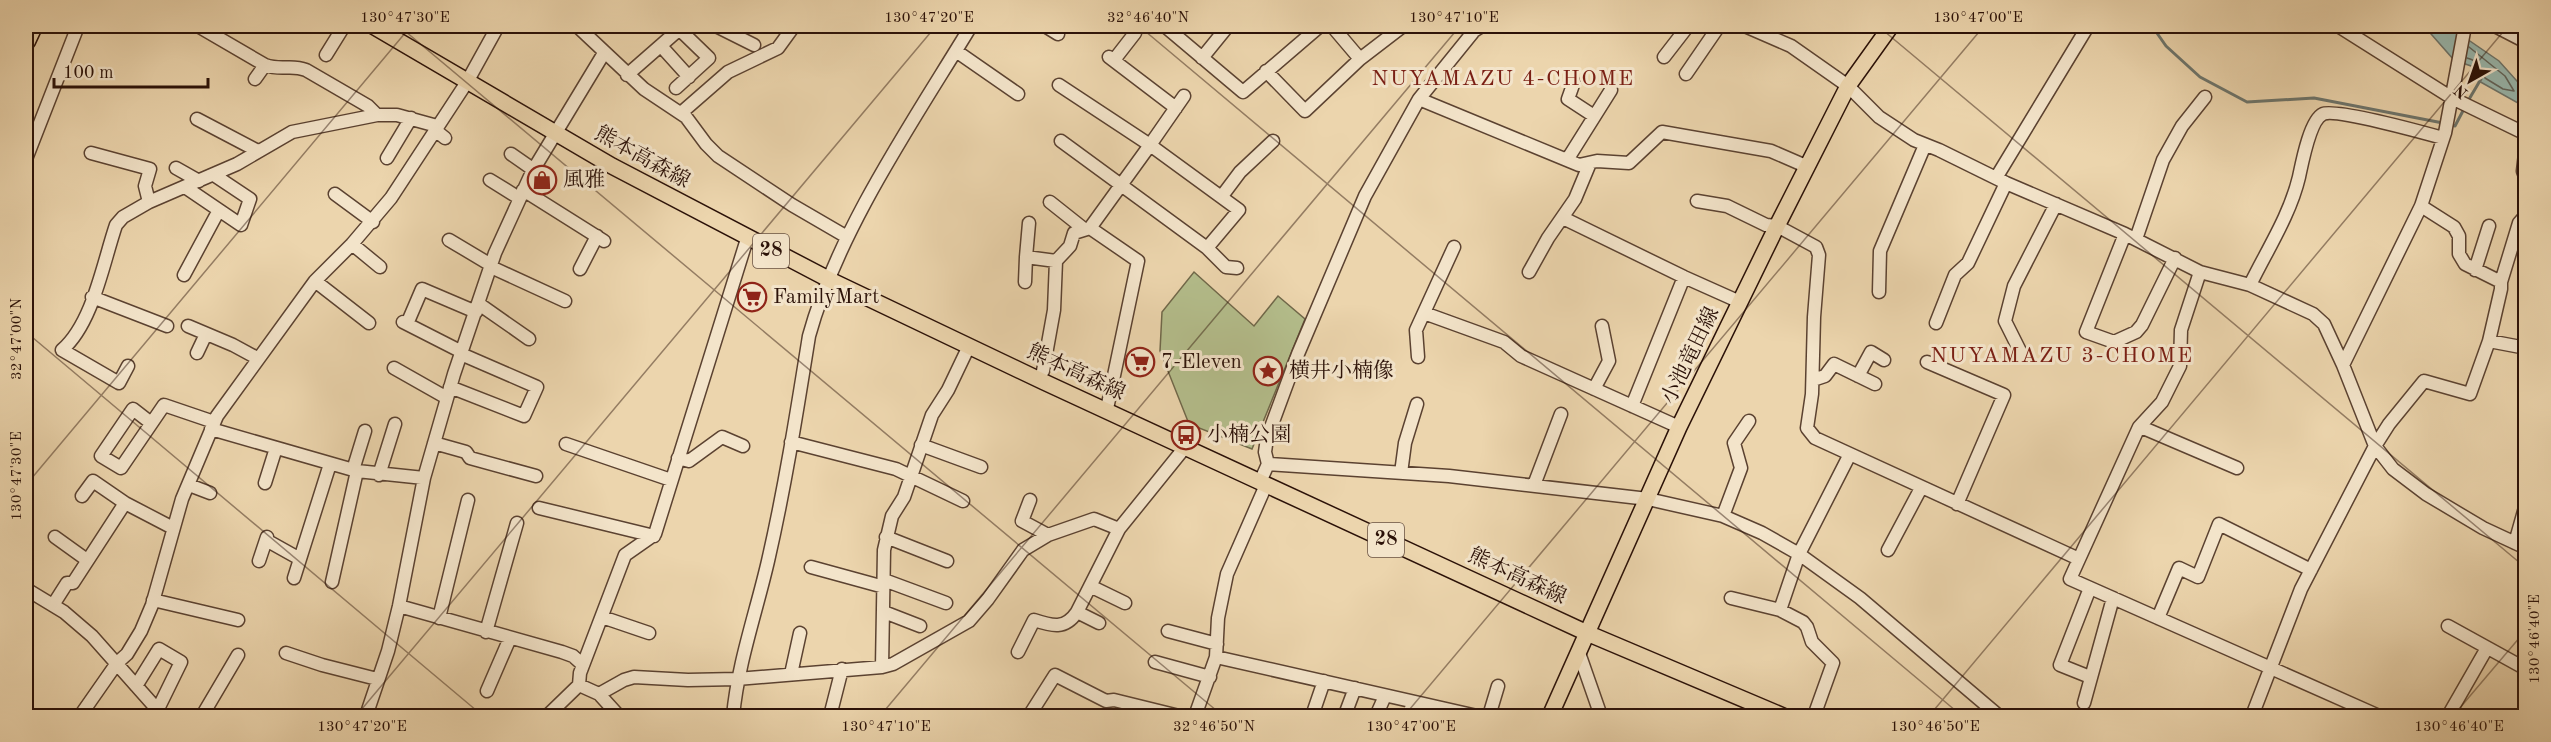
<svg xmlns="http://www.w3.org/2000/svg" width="2551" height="742" viewBox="0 0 2551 742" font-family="'Old Standard TT','Noto Serif JP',serif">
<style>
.green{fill:#b4be8c;stroke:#70684a;stroke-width:1.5}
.water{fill:#99b8ae;stroke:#6d756c;stroke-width:1.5}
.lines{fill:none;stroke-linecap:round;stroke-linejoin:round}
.shore{stroke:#62645b;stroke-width:1.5}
.stream{stroke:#6d756c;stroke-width:3}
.minor-casing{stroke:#5b4231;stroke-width:15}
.major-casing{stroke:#2b1108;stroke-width:18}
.highway-casing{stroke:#2b1108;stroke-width:21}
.minor{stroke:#f3e4ca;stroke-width:12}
.major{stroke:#ecd5ad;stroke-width:15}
.highway{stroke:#ecd5ad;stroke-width:18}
.ticks{fill:none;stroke:#2b1108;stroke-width:1.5;stroke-opacity:0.45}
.labels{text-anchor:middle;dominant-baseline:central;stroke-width:6;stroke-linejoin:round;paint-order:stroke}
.shield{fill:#f3e4ca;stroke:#675042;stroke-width:1.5}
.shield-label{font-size:20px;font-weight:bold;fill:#2b1108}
.street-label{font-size:21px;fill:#2b1108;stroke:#f3e4ca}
.poi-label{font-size:21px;fill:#2b1108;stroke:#f3e4ca;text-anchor:start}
.neighbourhood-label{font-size:22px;letter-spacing:1.5px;fill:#7a1f14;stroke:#f3e4ca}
.neatline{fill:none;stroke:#2b1108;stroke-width:2}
.ticks-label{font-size:15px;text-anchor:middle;fill:#2b1108}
</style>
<rect width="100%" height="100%" fill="#ecd5ad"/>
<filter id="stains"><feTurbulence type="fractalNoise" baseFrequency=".00333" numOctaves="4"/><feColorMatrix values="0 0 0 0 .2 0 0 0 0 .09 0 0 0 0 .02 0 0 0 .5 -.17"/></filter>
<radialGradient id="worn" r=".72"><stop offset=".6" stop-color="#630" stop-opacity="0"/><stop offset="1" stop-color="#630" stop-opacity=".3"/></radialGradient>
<!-- green -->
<path class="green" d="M1194,272l60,54 24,-30 27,23 -53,130 -63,-25 -29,-73 2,-39z"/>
<!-- water -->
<path class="water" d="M2424,26h24l51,35 26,29v17l-48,-27 1,-8 -7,-6 -17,-6z"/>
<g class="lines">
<!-- shore -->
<path class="shore" d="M2467,58c12,3 14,9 18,20l18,11 11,2 -9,-15 -36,-29"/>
<!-- stream -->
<path class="stream" d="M2152,26l14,20 34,31 47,25 67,-4 129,25
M2468,101l13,-22
M2449,124l6,2 10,-19"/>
<!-- minor casing -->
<g class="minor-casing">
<path id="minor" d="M198,26l67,39 -10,14
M577,26l67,63 42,28 20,27 12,12 74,49 55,32
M716,26l38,19
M1045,26l13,8
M1332,26l28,33
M1745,26l46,20 57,40 31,31 35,23 25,10 67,33 119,51 75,38 50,13 63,29 11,10 19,41 32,81 18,23 33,25 57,34 43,20
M2338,26l114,72 74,36
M2495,26l31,16
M1167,28l76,64 77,-66
M661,46l28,31
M956,51l62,43
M326,55l18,-29
M1109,57l67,51
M1664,57l24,-31
M1202,58l26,-32
M1114,60l21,-27
M265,65c17,6 26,-1 41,5l62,36 9,9
M1266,71l39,40 55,-52 43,-33
M1686,74l33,-48
M627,75l56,-49
M1574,82l-6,17 26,17
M1059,85l91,60 -60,83 48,33 -30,143
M676,88l33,-30 -30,-29
M1419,99l160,66 18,-4 32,2 33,-31 109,19 37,16
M681,113l47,-41 50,-24 16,-22
M197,119l61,32
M435,130l10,8
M1061,141l146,107 32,-38 -89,-65 34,-49
M2526,145l-3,26 3,8
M91,153l59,16 -5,17 4,16
M511,154l23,16
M387,158l24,-40
M26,159l52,-133
M1567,160l44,-70
M176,168l23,13
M1996,178l92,-152
M490,180l29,18
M185,187l56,38 9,-26 -36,-24
M523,190l81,51
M335,194l38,28
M1222,196l18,-24 33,-31
M1697,201l30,5 39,19 11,1 39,21 3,8 -5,62 -2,77 -5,34 8,10 264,121
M1050,202l34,27
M1563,218l121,59 56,25
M2125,234l-39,98 28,10 22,-10 6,-7 33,-67
M2136,239l27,-79 19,-34 23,-29
M449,240l42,25
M352,244l28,23
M1207,248l19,19 11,1
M1026,257l3,-34
M491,267l74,34
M580,269l17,-33
M2475,270l14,-44
M1529,272l19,-34 27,-39 15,-36
M2200,272l-19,58 -1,36 -18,36 -23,25 -69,152 309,137
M184,275l35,-65
M315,281l54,42
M1025,282l1,-25 30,4
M2501,282l18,-59 7,-8
M2250,285c17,-35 40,-70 49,-108 3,-14 11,-57 24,-63 12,-6 102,19 120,24
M1879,292l1,-41 45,-106
M92,297l75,29
M479,304l50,35
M1424,313l80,29 17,14 158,71
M403,322l4,2 15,-35 54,23
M1936,323l19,-48 13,-12 38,-80
M407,324l55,28
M188,326l45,19 24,13
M2489,341l37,7
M197,353l9,-19
M2022,355l-17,-34 9,-35 42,-82
M1418,357l-2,-27 38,-83
M1927,362l77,33 -47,109
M2343,365l78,-159 24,-73 20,-107
M128,366l-9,17 -57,-33c31,-27 41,-87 54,-125l7,-8 26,-15 88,-38 55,-32 85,-17h20l40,11
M394,368l53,30
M1043,371l11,-61 2,-49 14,-15 4,-13 16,-5
M1858,376l13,-24 13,8
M1813,380l12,-4 9,-12 41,20
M450,387l74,29 13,-29 -76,-33
M1594,389l15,-28 -7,-35
M1632,406l52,-129
M151,423l-18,-14 -32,47 20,12 43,-63 50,17
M2141,427l96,41
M211,429l146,42 67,7
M791,442l105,27 67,32
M434,443l32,9 4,6 66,18
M566,444l105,36
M921,445l60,22
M678,458l11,3 33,-24 21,9
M1268,464l181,12 199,23 75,17 39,17 37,21 61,44 139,118
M353,470l12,-39
M1401,473l4,-30 12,-39
M379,475l16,-51
M1260,482l8,-18 -3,-12 2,-14 31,-84 67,-158 54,-97 55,-68 8,-5
M265,483l11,-35
M189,485l21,8
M1534,485l27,-71
M1030,500l-8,21 26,14
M125,503l48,25
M539,508l115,28
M1723,516l18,-48 -7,-25 15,-22
M55,537l32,23
M886,537l61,24
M266,540l34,19
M2515,543l11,-39
M1888,550l33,-62
M259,561l8,-24
M811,567l73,20
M294,578l36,-114
M884,580l62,23
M332,582l25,-111
M1090,586l35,17
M26,589l38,23 28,24 71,80
M1731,598l49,12 23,12 4,5 5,15 21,21 -19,53
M153,600l85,20
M53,605l14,-22h6l52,-80 -32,-22 -11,15
M399,606l163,46 11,4 10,9
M1780,610l19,-56 50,-98
M884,612l36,14
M1077,612l42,-83 67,-83
M602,617l47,16
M439,618l29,-118
M2158,618l21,-50 19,9 21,-53 92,46
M2448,626l78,43
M1168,631l49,13
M486,632l31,-109
M1018,652l16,-32c18,6 31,10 43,-8l22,11
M286,653l36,12 55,14
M1579,653l22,63
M1216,657l261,59
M1155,662l55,15
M882,667l2,-117 8,-34 12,-19 28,-82 16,-25 21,-44
M791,674l9,-41
M2090,677l-30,-12 30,-77
M579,685l20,9 20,22
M136,686l23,-37 22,13 -24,49
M487,691l23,-53
M599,694l25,-14 10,-3 54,3 49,-1 145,-12 11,-3 76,-43 19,-22 35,-49 25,-15 46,-16 25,10
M2084,703l29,-105
M1346,712l9,-24
M80,716l37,-53 10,-9 14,-23 11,-26 30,-106 35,-83 98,-135 37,-37 39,-46 76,-116 31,-56
M202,716l36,-61
M366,716l22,-65 11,-45 25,-128 30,-104 41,-121 37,-81 72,-119
M547,716l32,-31 1,-12 45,-118 30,-21 92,-295
M733,716c5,-53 23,-103 35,-155 17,-74 29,-150 41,-225 29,-106 105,-216 162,-310
M830,716l12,-47
M1029,716l26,-41 51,26 8,-1 65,16
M1195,716l21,-59 2,-39 9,-44 39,-89
M1312,716l12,-35
M1376,716l9,-20
M1407,716l7,-13
M1489,716l9,-30
M2252,716l49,-127 74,-143 14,-22 35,-43 46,13 19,-53 12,-52v-7l-36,-18 -6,-10v-18l-5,-9 -33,-21
M2448,716l39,-68"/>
</g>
<!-- major casing -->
<g class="major-casing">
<path id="major" d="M373,26l239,140 218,114 214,102 543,251 196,83
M1550,716l129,-289 98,-201 71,-140 43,-60"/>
</g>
<!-- highway casing -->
<g class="highway-casing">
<path id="highway" d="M26,41l7,-15"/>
</g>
<!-- minor -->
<use href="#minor" class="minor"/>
<!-- major -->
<use href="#major" class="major"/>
<!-- highway -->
<use href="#highway" class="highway"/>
</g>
<!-- ticks -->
<path class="ticks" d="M399,26l824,690M1139,26l823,690M1878,26l648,542M26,332l457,384M26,485l385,-459M356,716l580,-690M880,716l580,-690M1404,716l580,-690M1929,716l579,-690M2453,716l73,-86"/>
<!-- icons -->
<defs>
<g id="shop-ring" transform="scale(1.5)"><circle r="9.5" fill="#f3e4ca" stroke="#8f2418" stroke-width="1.5"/><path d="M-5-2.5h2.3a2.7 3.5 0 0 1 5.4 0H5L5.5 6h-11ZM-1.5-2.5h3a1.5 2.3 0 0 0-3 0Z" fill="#8f2418"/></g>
<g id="supermarket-ring" transform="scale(1.5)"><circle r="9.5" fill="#f3e4ca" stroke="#8f2418" stroke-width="1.5"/><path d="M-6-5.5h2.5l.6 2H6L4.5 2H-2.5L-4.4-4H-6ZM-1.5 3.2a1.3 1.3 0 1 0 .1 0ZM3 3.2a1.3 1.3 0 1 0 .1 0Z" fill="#8f2418"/></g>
<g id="sight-ring" transform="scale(1.5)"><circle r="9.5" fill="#f3e4ca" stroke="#8f2418" stroke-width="1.5"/><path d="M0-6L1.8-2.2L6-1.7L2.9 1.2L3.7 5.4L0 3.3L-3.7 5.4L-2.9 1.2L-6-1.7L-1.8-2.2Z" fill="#8f2418"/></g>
<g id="bus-ring" transform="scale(1.5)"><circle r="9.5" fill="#f3e4ca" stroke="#8f2418" stroke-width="1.5"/><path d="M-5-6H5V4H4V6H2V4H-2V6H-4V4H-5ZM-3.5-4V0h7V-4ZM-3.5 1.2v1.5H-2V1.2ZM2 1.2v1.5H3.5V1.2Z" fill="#8f2418"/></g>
</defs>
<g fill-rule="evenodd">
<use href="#shop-ring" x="542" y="180"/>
<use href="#supermarket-ring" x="752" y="297"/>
<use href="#supermarket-ring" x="1140" y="362"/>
<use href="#sight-ring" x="1268" y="371"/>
<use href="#bus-ring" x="1186" y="435"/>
</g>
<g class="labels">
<!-- shield labels -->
<g class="shield">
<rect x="753" y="234" width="36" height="34" rx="4.5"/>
<rect x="1368" y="523" width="36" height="34" rx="4.5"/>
</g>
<g class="shield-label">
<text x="771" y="251">28</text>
<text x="1386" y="540">28</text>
</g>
<!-- street labels -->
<g class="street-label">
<text transform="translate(642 158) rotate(29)">熊本高森線</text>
<text transform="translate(1691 356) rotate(-64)">小池竜田線</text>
<text transform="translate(1076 373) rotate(25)">熊本高森線</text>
<text transform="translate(1517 577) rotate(25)">熊本高森線</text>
</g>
<!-- poi labels -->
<g class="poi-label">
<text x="563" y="180">風雅</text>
<text x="773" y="297">FamilyMart</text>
<text x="1161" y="362">7-Eleven</text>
<text x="1289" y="371">横井小楠像</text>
<text x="1207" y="435">小楠公園</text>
</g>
<!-- neighbourhood labels -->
<g class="neighbourhood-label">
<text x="1503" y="79">NUYAMAZU 4-CHOME</text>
<text x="2062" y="356">NUYAMAZU 3-CHOME</text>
</g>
</g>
<!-- margin -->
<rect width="2551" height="742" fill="none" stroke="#ecd5ad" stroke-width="66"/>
<!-- north arrow -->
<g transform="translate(2470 81) rotate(220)" stroke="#f3e4ca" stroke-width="4.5" paint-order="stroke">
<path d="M0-4.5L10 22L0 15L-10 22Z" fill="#2b1108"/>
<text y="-9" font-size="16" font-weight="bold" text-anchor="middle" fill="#2b1108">N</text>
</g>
<!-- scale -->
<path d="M54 78v9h154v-9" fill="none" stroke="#2b1108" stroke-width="3"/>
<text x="63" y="78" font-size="18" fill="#2b1108" stroke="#f3e4ca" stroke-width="4.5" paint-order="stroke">100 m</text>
<rect x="33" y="33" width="2485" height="676" class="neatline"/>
<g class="ticks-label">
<text x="405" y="22">130°47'30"E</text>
<text x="929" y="22">130°47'20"E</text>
<text x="1148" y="22">32°46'40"N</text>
<text x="1454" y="22">130°47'10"E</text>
<text x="1978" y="22">130°47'00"E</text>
<text transform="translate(16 339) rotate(-90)" y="5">32°47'00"N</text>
<text transform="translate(16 476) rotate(-90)" y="5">130°47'30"E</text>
<text transform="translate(2534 639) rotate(-90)" y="5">130°46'40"E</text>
<text x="362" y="731">130°47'20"E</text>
<text x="886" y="731">130°47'10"E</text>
<text x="1214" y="731">32°46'50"N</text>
<text x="1411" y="731">130°47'00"E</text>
<text x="1935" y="731">130°46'50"E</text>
<text x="2459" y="731">130°46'40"E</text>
</g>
<rect width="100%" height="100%" filter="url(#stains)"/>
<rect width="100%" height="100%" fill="url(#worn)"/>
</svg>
